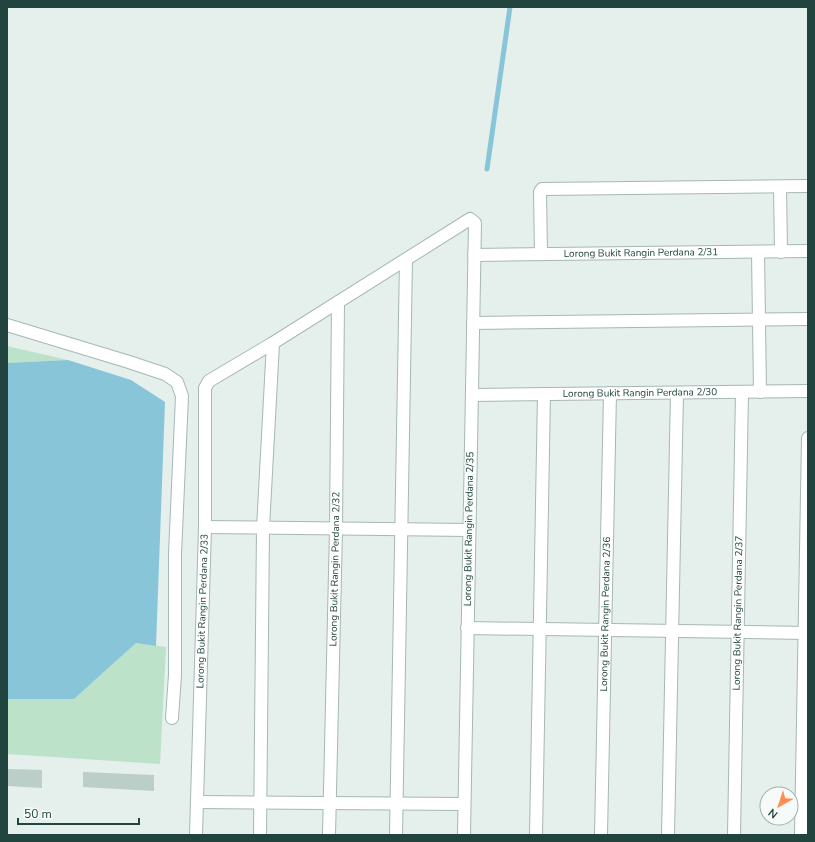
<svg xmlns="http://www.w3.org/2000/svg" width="815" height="842" viewBox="0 0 815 842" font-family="'Nunito Sans',sans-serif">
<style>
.green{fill:#bce2ca}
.water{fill:#88c5d9}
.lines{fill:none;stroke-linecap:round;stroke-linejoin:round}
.stream{stroke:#88c5d9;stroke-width:5}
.building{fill:#bccec8}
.minor-casing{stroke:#a6b8b4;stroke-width:14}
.minor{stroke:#fff;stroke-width:12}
.labels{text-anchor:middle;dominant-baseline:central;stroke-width:3;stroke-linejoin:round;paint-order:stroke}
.street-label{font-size:10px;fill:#21443e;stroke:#f6fbf9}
</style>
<rect width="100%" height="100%" fill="#e5efec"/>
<!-- green -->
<path class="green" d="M7,346l61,14 -61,3z
M136,643l30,4 -6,117 -153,-10v-55h67z"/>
<!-- water -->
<path class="water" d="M68,360l63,20 34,22 -9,244 -20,-3 -62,56h-67v-336z"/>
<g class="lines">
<!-- stream -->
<path class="stream" d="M487,169l23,-162"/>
</g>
<!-- building -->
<path class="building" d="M7,769l35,1v18l-35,-2z
M83,772l71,3v16l-71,-4z"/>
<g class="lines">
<!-- minor casing -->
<g class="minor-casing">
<g id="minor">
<path d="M780,187l1,65"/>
<path d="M758,252l2,140"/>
<path d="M541,254l-1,-62 2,-3 266,-3"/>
<path id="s1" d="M474,255l334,-4"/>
<path d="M473,323l335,-4"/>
<path d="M7,325l122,37 36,12 12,8 5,14 -7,158v121l-3,43"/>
<path id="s2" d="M472,395l336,-4"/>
<path d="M205,527l264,3"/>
<path d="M467,628l341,5"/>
<path d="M197,802l267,2"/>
<path id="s3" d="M196,835l9,-308v-139l4,-7 64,-38 197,-124 5,4 -11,612"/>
<path d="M260,835l3,-307 10,-185"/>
<path id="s4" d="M329,835l7,-306 2,-227"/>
<path d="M396,835l10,-575"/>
<path d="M536,835l8,-441"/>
<path id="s5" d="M601,835l9,-442"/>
<path d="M668,835l9,-442"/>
<path id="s6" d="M734,835l8,-443"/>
<path d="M801,835l7,-397"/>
</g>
</g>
<!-- minor -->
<use href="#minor" class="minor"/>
</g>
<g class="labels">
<!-- street labels -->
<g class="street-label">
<text stroke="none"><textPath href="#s1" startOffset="167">Lorong Bukit Rangin Perdana 2/31</textPath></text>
<text stroke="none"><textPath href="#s2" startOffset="168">Lorong Bukit Rangin Perdana 2/30</textPath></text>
<text transform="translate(469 529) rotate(-89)">Lorong Bukit Rangin Perdana 2/35</text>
<text stroke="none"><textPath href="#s4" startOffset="266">Lorong Bukit Rangin Perdana 2/32</textPath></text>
<text stroke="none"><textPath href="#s3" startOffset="224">Lorong Bukit Rangin Perdana 2/33</textPath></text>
<text stroke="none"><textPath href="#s6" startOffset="222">Lorong Bukit Rangin Perdana 2/37</textPath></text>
<text stroke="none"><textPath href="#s5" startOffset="221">Lorong Bukit Rangin Perdana 2/36</textPath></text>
</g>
</g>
<!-- border -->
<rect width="815" height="842" fill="none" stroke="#21443e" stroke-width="16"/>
<!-- north arrow -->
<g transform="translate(779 806) rotate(219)"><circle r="19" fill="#f6fbf9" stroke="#a1b2ae"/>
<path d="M0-3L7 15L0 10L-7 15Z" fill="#ff8e53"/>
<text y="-6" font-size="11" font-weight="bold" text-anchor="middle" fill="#21443e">N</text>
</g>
<!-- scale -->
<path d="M18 818v6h121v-6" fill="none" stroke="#21443e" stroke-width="2"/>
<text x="24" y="818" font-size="12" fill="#21443e" stroke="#f6fbf9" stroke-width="3" paint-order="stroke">50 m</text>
</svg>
